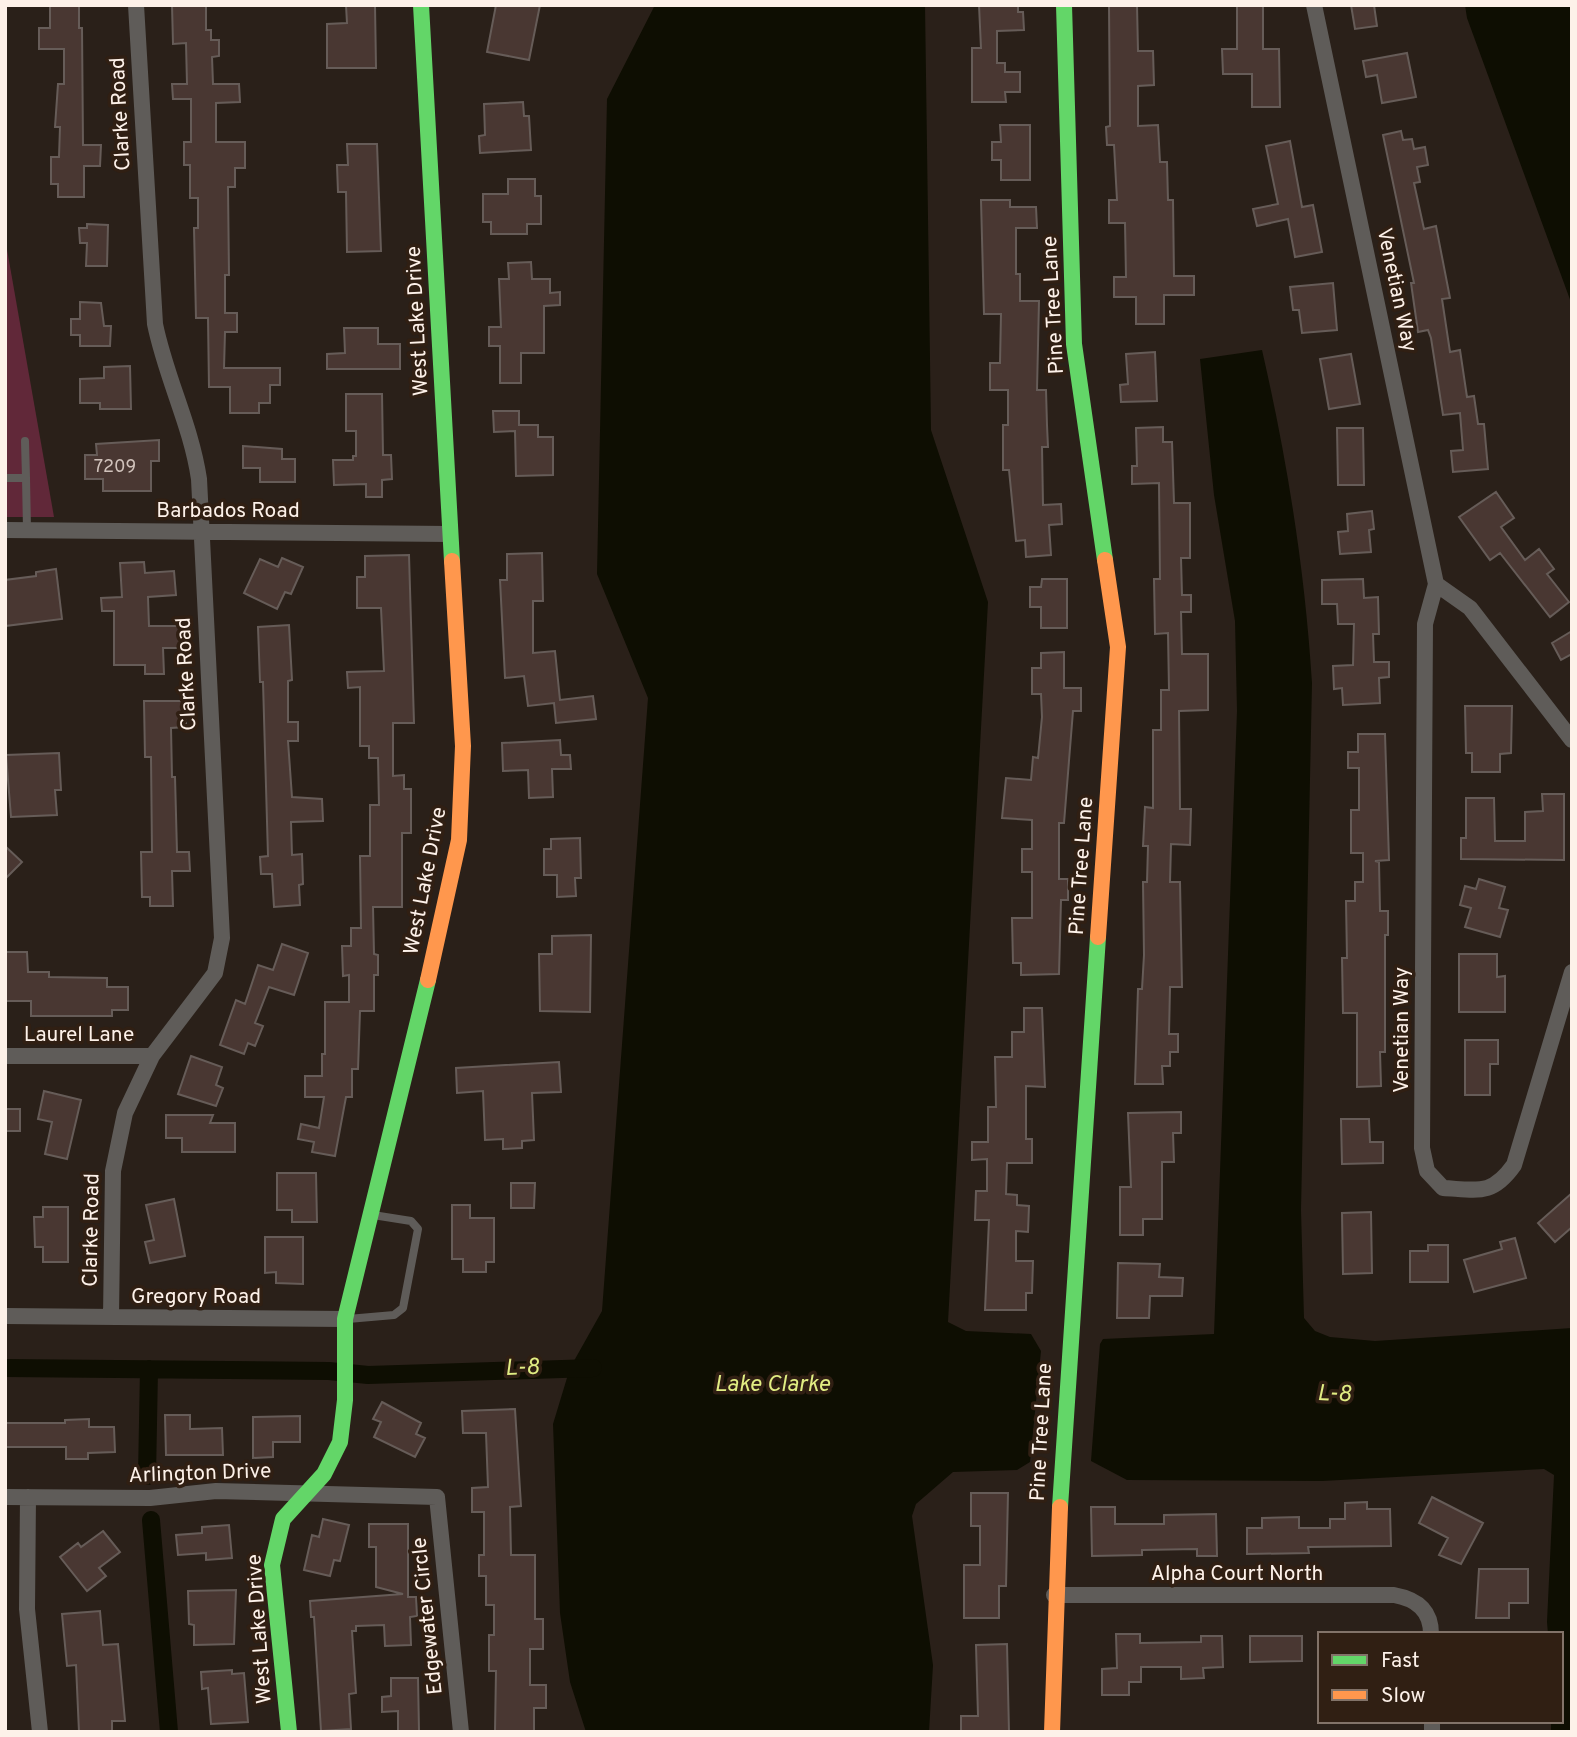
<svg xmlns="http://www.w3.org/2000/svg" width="1577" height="1737" viewBox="0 0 1577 1737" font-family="Overpass,sans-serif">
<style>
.green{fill:#612839}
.water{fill:#0e0e02}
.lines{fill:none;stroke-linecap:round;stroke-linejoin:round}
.canal{stroke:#0e0e02;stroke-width:18}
.building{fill:#493732;stroke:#665c58;stroke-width:2}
.lane{stroke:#5f5c59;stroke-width:8}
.street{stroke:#5f5c59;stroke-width:16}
.fast{stroke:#63d668;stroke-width:16}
.slow{stroke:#ff974d;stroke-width:16}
.labels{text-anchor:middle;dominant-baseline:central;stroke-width:7;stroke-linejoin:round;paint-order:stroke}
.number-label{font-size:18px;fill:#d0c2bb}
.street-label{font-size:21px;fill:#fdf1e9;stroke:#301f13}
.water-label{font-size:23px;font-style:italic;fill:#e1ed83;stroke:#301f13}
</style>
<rect width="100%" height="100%" fill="#2a2019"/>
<!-- green -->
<path class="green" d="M5,238l49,279h-49z"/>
<!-- water -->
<path class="water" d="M655,5h270l6,425 57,172 -40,720 18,9 65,3 10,17 -11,111 -13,8 -64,2 -37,32 -4,12 21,149 -4,67h-343l-16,-50 -10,-69 -7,-189 17,-56 32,-57 46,-613 -51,-124 10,-475z
M1465,5h107v300l-105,-287z
M1262,350c25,109 43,220 50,333l-11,527 3,108 11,13 15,6 45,4 197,-13v404h-21v-11h10v-87h-13l-1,-12 7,-147 -10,-6 -222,12 -195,-1 -36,-19 9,-117 3,-5 111,-5 23,-623 -2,-90 -21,-126 -14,-136z"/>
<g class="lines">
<!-- canal -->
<path class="canal" d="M5,1368l324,3 39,4 225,-7
M147,1476l2,-107
M151,1520l18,212"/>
</g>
<!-- building -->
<path class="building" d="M50,5h29v23h3l1,117h18l-1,21h-16v31h-26v-13h-7v-27h8l1,-30h-5l3,-43h6v-35h-25v-21h11z
M172,5h34v25h5v10h8v16l-7,1 1,27h26l1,18 -24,1v39h29v26h-10v19h-7l1,88h-4v38h12v19h-12l-1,36h56v17h-10v18h-11v10h-29v-26h-21l-1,-69h-12l-2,-90h4v-30h-8v-33h-6v-23h7v-43h-18l-1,-15h15l-1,-41 -13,1z
M346,5h29l1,63h-49v-44l20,-1z
M496,5h44l-11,55 -42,-8z
M979,5h39v7h5l1,18 -27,1v32h8v9h15v20h-15l1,10h-34v-54h9z
M1109,5h28l1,46h15l1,34 -16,1v40l20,-1 2,37h7l1,38h5l1,76h20v19h-30v29h-28v-27h-22v-20h12l-1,-54h-16v-23h8l-3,-55h-7l-1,-18 4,-1z
M1237,5h26v44h16l1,58h-28v-33h-29l-1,-25h15z
M1351,5h23l3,21 -22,3z
M1407,53l9,44 -34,6 -5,-28 -11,2 -3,-16z
M523,102l1,14h5l2,34 -51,3 -1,-17 6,-1 -1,-31z
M1000,125h30v55h-29v-20h-9v-18h9z
M1401,131l2,9 9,-1 2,10 11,-2 3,18 -11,2 3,15 -6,1 10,46 12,-3 14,72 -8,1 8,53 10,-2 7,47 7,-1 4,28h6l4,45 -35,3 -2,-21 12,-1 -3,-37 -17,2 -12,-77 -3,-8 -10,2 -7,-49h3l-31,-148z
M1290,141l12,66 11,-2 9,47 -27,5 -7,-38 -31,7 -4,-17 25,-5 -12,-58z
M347,144h30l4,107 -34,1 -1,-60h-8l-1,-27h11z
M508,179h27v17h6v28h-14v10h-36v-12h-8v-28h25z
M981,200h29v7h26l1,21h-21v46h4v27h19l-2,89h9l1,35 1,22h-6l1,58 18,-1 1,20 -13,1 2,30 -25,2 -1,-17 -9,1 -7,-71h-6v-45h5v-35h-18v-27h10l1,-49h-17z
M87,224l21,1 -1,41h-21l1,-23h-7l-1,-15h8z
M531,262l1,17h18v14l10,-1v13l-16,1v47h-23v30h-21v-37h-11v-19h12l-2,-48h10l-1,-16z
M1333,283l4,47 -35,3 -3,-23h-6l-3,-23z
M80,302l21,1 3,23h7l-1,20h-30v-11h-9v-16h9z
M344,328h34v16h22v25h-73v-15l18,-1z
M1155,352l2,49 -36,1 -1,-17 8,-1 -2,-30z
M1351,354l9,50 -31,5 -9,-50z
M130,366l1,43h-31v-6h-20v-24l24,-1v-11z
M346,394h36l1,61h8l1,24 -10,1v17h-16v-13l-32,1 -1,-25h20v-4h3v-25h-10z
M493,411h26v14h19v12h15v38l-37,1 -1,-45 -21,1z
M1163,427v15h9l2,61h16v55h-9l1,37h9v17h-10l1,42h26v56l-29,1 1,98h11l-1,36 -19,-1 -1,38h10l2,105h-12l-1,47h9v18h-8v14h-8l1,18h-28l3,-95h4l2,-34 -1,-73h4l1,-36h-5l2,-39 8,1v-78h8v-40h8l-1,-57 -13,1 -1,-55h6l-1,-96 -27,1v-18h5l-1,-38z
M1337,428h26l1,57h-26z
M159,440v21h-8v30h-48v-12h-18v-24h12l-1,-11z
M243,446l39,3v10h13v23h-35v-14h-17z
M1496,492l18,26 -13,9 24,33 14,-11 15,20 -7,5 22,28 -19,15 -50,-64 -10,7 -31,-43z
M1372,511l2,18 -5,1 2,22 -31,2 -2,-22 10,-1 -1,-17z
M542,553l1,48h-10v52l22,-2 5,49 33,-4 3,23 -40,4 -2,-20 -26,3 -4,-30 -19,2 -5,-98h7v-26z
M409,555l5,168h-21v53l11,-1v14h7v44h-9v74h-29l1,47 4,1v20h-4v36h-14l-2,58h-6v28h-6l-11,59 -23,-4 2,-10 -16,-3 3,-15 18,4 5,-31h-19v-21h17v-22h3v-52h24v-27l-6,1 -1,-30h9v-18h10l-1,-72h10v-51h9l-1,-47h-9v-12h-9v-59l-12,1 -1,-16 37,-1 -3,-63h-24v-31h8v-21z
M282,558l21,9 -12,27 -6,-2 -8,17 -33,-16 16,-34 18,8z
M144,562l1,11 29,-2 2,24 -28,2 1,29h30v22h-16l1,26h-19v-9h-31v-54h-12l-1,-13 21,-1 -2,-34z
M56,569l6,50 -57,7v-46l31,-4v-4z
M1042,579h25v49h-26v-21h-11v-20h11z
M1363,579l1,19 14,-1 1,37h-6l1,28h15v15l-10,1 1,25 -37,2 -1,-17 -8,1 -1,-23 20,-1 1,-41h-16l-1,-20h-15v-24z
M289,625l3,55 -4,1v41h10v19h-10l4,56 30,2 1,22 -32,1 1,33 10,-1 1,30 -4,1 1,20 -26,2 -2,-33h-11l-1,-17 8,-1 -5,-174h-3l-2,-55z
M1572,631v23l-11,6 -9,-17z
M1064,652v36h17v23h-8l-9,112h-5v56h9v21h-7l-2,74 -38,1v-12h-8l-1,-45h20v-46h-10v-23h10v-29l-30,-2 4,-40 25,2 2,-23 5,1 4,-41 -1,-23h-9v-26h9v-15z
M144,701h42v26l-15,1 1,49h3l2,75h12l1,19h-18l1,35h-23v-9h-8l-1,-45h11l-1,-95h-6z
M1465,706h47l-1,47 -11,1v18h-28v-19h-6z
M1358,734h27l4,126 -14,1 4,1 1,49h8v24h-3v117h-5l1,34 -24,1v-74h-14l-1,-55h5l-1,-57h9v-19h8v-29h-12v-43h8v-42h-11v-16h10z
M560,740l1,15h9l1,14h-19l1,28 -24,1 -1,-28 -25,1 -1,-28z
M59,753l2,37h-6l2,25 -46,2 -5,-62z
M1542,794h22v66l-103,-1v-21h5v-40h28l1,43h30v-29l18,-1z
M580,838l1,40h-6l1,18 -19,1v-22h-13v-26h7v-10z
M5,846l17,16 -17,17z
M1479,879l26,8 -6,21 9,2 -8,27 -35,-10 6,-19 -11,-3 5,-19 11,3z
M591,935l-1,77 -50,-1 -1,-57h13v-18z
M282,944l26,9 -14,42 -25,-8 -14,36 8,3 -8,20 -7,-3 -4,11 -24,-9 16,-45 9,4 13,-39 15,5z
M5,952h22l1,20h21v5l58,1v9h21v23h-16v6h-81v-15h-26z
M1459,954h38v23l8,-1v36h-46z
M1024,1008h18l3,79 -19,-1v53h6v24h-25l-1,31 11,1v10l12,1 -1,26 -12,-1v30h17l-1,32h-6v17h-41l4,-90h-14l1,-29h11v-32l-15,1v-18h16v-35h8l-1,-50h17v-25h12z
M1465,1040h33v24h-8v31h-25z
M191,1056l31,11 -6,18 7,3 -7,18 -38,-12z
M559,1062l2,30 -29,1 2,47 -12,1v7l-19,1v-10l-18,1 -2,-49 -26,2 -1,-25z
M44,1091l37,9 -14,59 -22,-5 7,-32 -14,-3z
M5,1109h15v22h-15z
M1181,1112v21h-8l1,29h-12v57h-19v16h-23v-48h11l-3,-74z
M166,1115h47l-3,8h25v29h-53v-14h-16z
M1341,1119h28l1,23h13v21l-41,1z
M277,1173h39l1,49h-25v-12h-15z
M511,1183h24l-1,25h-23z
M1572,1193v34l-17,15 -17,-19z
M174,1199l11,57 -35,7 -5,-21 9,-2 -8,-35z
M452,1205h18v13h24v44h-8v10h-23v-13h-11z
M43,1207h25v55h-25v-15h-8l-1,-30h9z
M1371,1212l1,61 -29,1 -1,-61z
M265,1237h38v47l-27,-1v-11l-11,1z
M1515,1238l11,40 -52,14 -10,-32 38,-11 -2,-7z
M1428,1245h20v37h-38v-31h18z
M1118,1263l42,1 -1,13 24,1 -1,18h-32l-1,22h-32z
M382,1402l39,21 -5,11 9,4 -10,19 -41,-20 7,-15 -8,-3z
M515,1409l6,97 -11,1 1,48h24v64h8v30h-13v36h16v23h-12v24h-39l1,-61h-7v-36h5v-30h-8v-29h-7v-21h5v-43h-12v-24l16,-1 -2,-54h-23l-1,-22z
M165,1415h25v14l32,-1 1,27h-57z
M300,1416v26h-27v15l-20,1v-41z
M89,1419v8h25l1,25 -27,1v6h-22v-12h-61v-24h60v-3z
M971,1493h37l-2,93h-7v32h-35v-53h16v-39h-9z
M1432,1497l51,26 -22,41 -22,-9 9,-17 -29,-15z
M1367,1502v7h23l1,37 -83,1 1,6 -62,1v-26h15v-10l37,-1v11h31v-9h15v-16z
M1091,1507h24v17h49v-9l52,-1 1,42h-20v-7l-55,1v5l-50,1z
M323,1519l26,6 -9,36 -6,-1 -4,16 -26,-6 8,-35 7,2z
M369,1524h39v73h8l1,19 -7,1 1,28 -26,1 -1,-21 -28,1v5h-4l4,62 -7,1 2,35 -30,2 -7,-114h-3l-1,-16 93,-7 -27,-7v-40h-7z
M229,1525l3,33 -26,2v-7l-28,2 -2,-20 26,-2v-6z
M103,1531l17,21 -21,16 7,8 -19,15 -27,-34 18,-14 3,4z
M1479,1569h49v34h-19v15h-33z
M236,1590l-2,54 -40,1v-20l-5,-1 -1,-33z
M100,1611l3,34 15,-1 7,77h-13v11h-33l-3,-67 -9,1 -5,-52z
M1116,1634h24v9l61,-1v-6h21l1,31 -20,1 1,10 -23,1v-12h-40v15h-12v13h-27v-26l15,-1z
M1250,1636h52v25l-52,1z
M1007,1644l2,88h-48v-16h17l-2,-71z
M232,1670v4l12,-1 4,49 -37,2 -3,-36 -6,1 -1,-17z
M391,1678h27l1,53 -21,1v-21l-16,1v-15l9,-1z"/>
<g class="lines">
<!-- lane -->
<path class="lane" d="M5,478h21l-1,-37
M26,478l1,52
M348,1319l46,-4 9,-7 15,-79 -7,-8 -38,-6"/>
<!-- street -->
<path class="street" d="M1314,5l122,579
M5,530l445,4
M1572,740l-102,-132 -34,-24 -11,40 -3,524 5,23 16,17c35,2 49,8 71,-23l58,-193
M5,1056h147
M5,1316l340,3
M111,1317l2,-146 12,-58 27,-57 63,-83 7,-35 -23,-459c-8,-54 -33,-101 -44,-155l-19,-319
M5,1497l145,1 66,-7 221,6 24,235
M28,1497l-1,112 13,123
M1054,1595h340c22,4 37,15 37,39
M1432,1721v11"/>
<!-- fast -->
<path class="fast" d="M421,5l31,556
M1064,5l10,339 31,216
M1060,1507l38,-570
M289,1732l-17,-167 11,-46 41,-45 16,-32 5,-42v-81l83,-339"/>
<!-- slow -->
<path class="slow" d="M1098,937l20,-290 -13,-87
M428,980l31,-140 4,-94 -11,-185
M1052,1732l8,-225"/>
</g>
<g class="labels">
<!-- number labels -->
<g class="number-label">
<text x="115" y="467">7209</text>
</g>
<!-- street labels -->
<g class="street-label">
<text transform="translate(121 114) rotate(-93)">Clarke Road</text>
<text transform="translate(1396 290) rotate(78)">Venetian Way</text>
<text transform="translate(1054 305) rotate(-93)">Pine Tree Lane</text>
<text transform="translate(418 321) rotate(-93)">West Lake Drive</text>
<text x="228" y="511">Barbados Road</text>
<text transform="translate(187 674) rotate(-93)">Clarke Road</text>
<text transform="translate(1082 866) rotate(-86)">Pine Tree Lane</text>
<text transform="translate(426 881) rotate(-79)">West Lake Drive</text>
<text transform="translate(1402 1030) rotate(-90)">Venetian Way</text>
<text x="79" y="1035">Laurel Lane</text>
<text transform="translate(92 1230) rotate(-89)">Clarke Road</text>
<text x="196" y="1297">Gregory Road</text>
<text transform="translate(1042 1432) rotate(-87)">Pine Tree Lane</text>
<text transform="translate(200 1474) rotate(-2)">Arlington Drive</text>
<text x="1237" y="1574">Alpha Court North</text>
<text transform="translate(428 1616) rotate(-96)">Edgewater Circle</text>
<text transform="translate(260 1629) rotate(-94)">West Lake Drive</text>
</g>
<!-- water labels -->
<g class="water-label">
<text transform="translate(522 1369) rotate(-2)">L-8</text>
<text x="772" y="1385">Lake Clarke</text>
<text transform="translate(1334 1395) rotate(2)">L-8</text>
</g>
</g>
<!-- border -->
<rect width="1577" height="1737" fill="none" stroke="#fdf1e9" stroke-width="14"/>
<!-- legend -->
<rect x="1318" y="1632" width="245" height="91" fill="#301f13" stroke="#827369" stroke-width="2"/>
<rect x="1332" y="1655" width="35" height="10" fill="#63d668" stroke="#827369" stroke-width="2"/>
<text x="1381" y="1667" font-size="21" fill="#fdf1e9">Fast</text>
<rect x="1332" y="1690" width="35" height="10" fill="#ff974d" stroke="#827369" stroke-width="2"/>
<text x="1381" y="1702" font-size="21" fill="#fdf1e9">Slow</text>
</svg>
